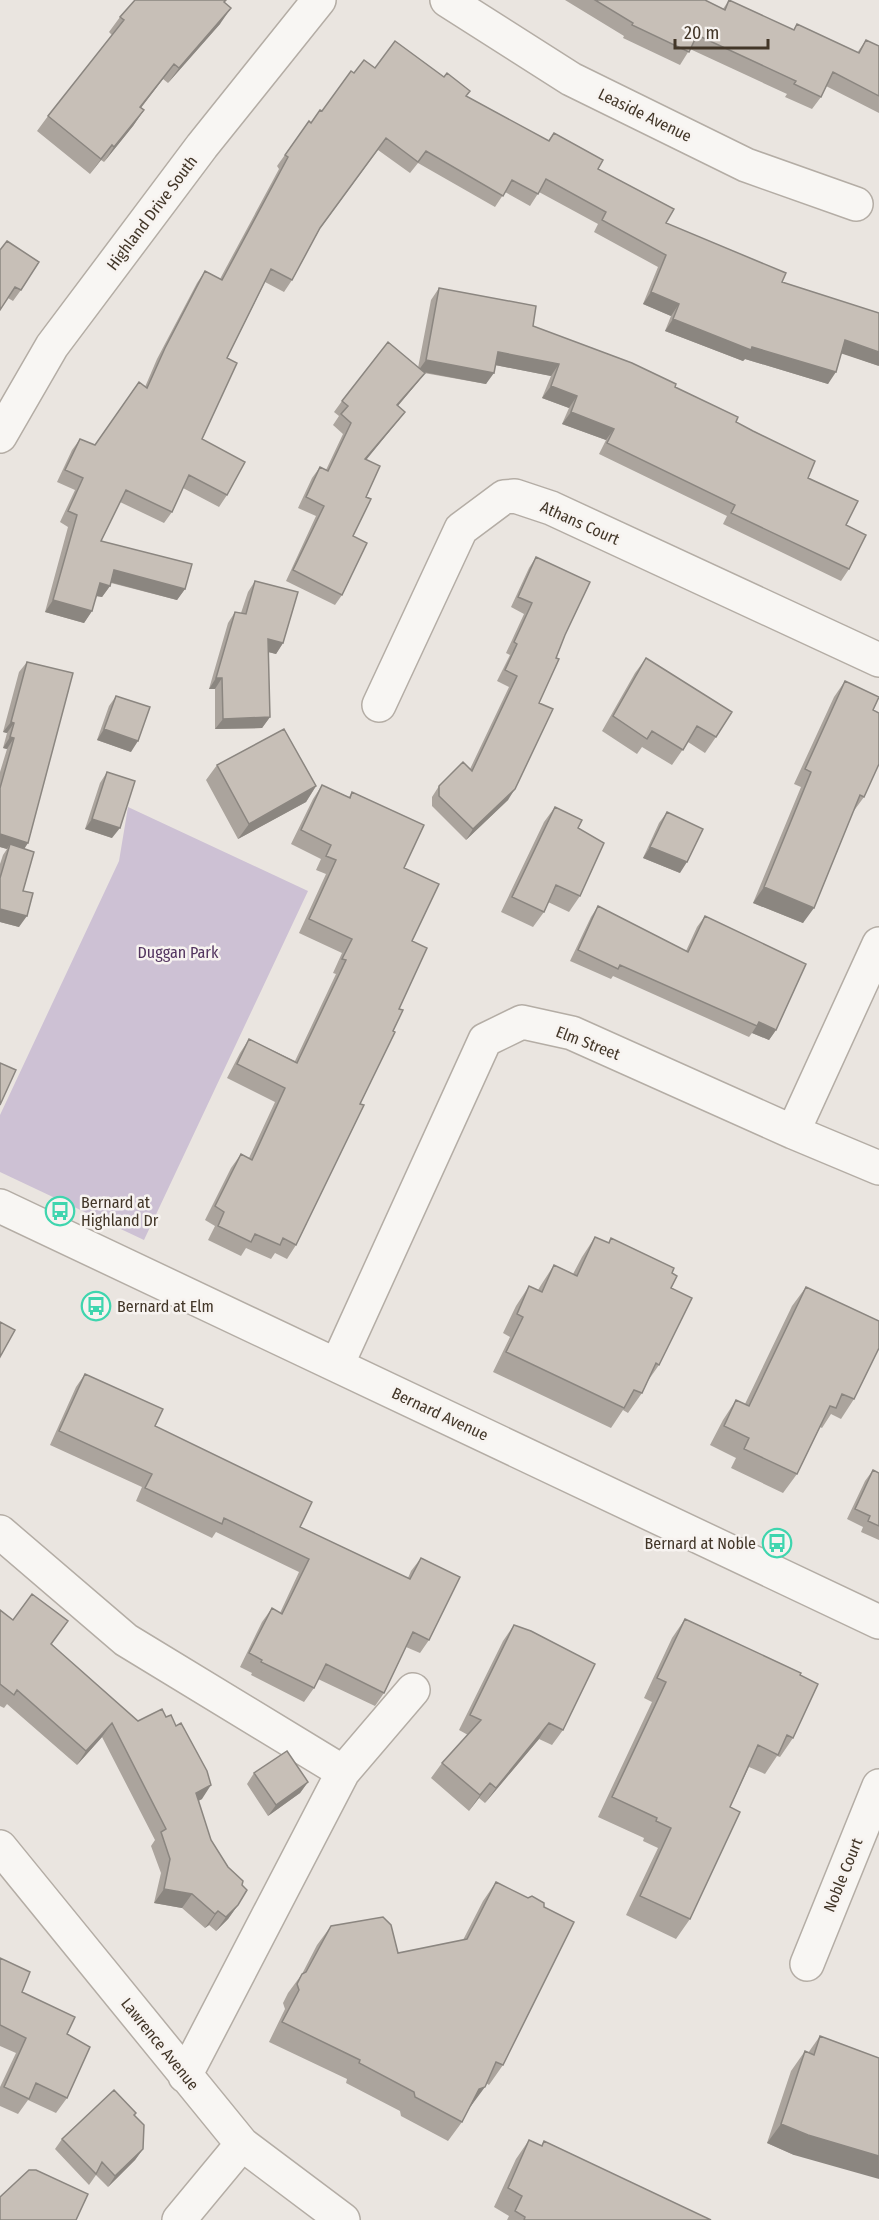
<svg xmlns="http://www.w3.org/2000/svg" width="879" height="2220" viewBox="0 0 879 2220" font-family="'Fira Sans Condensed',sans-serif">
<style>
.green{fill:#cdc1d4}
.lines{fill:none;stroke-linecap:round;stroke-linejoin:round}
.minor-casing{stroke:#b4ada5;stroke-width:36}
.minor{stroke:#f8f6f3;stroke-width:33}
.wall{fill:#aba49d}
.shaded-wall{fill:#8b8680}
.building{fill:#c7bfb7;stroke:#8b8680;stroke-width:1.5}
.labels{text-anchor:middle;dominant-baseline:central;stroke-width:5;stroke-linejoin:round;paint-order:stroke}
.street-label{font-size:16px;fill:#423628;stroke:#f7f3f0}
.park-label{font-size:16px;fill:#52345f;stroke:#f7f3f0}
.poi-label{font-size:16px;fill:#423628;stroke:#f7f3f0;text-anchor:start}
</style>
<rect width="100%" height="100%" fill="#eae5e0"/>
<!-- green -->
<path class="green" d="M128,807l180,84 -164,349 -144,-68v-57l119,-254z"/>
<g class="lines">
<!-- minor casing -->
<g class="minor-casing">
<path id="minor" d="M447,0l124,79 175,86 110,39
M0,436l52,-90 150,-200 117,-146
M379,705l82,-176 43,-32 11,-1 36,12 328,152
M793,1132l86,36
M0,1206l879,416
M337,1365l148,-325 37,-18 50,11 221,99 86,-188
M0,1532l126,108 217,132 -158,304
M343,1772l70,-82
M0,1847l242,297 101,76
M807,1964l72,-178
M179,2220l63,-76"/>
</g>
<!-- minor -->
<use href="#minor" class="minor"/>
</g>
<!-- wall -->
<path class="wall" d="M565,0h140l18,9 6,-9 64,30 4,-6 60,29 9,-13 13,6v67l-53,-27 -5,11 -9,12 -27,-12 2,-3 -97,-45 -10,16 -57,-27 1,-2z
M225,3l-5,21 -52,59 -5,-4 -22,29 3,2 -11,16 -29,36 -3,-2 -11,14 -53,-43 11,-15 64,-81 -3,-3 11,-15z
M375,68l91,28 82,45 6,-8 112,90 116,59 97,84 -37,-13 -14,31 -83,-25 -2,2 -78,-30 6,-15 -28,-12 15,-37 -64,-35 4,-8 -59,-32 -9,14 -25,-14 -10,15 -77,-44 -8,10 -32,-23 -59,80 -27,50 -8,12 -19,-10 -38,76 -25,81 25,56 -8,12 -36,-19 -11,24 -8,11 -44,-21 -19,39 84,48 -8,11 -66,-17 -1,3 -8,11 -6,-1 -4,15 -8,12 -39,-11 23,-85 -8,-5 15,-32 -18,-8 15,-32 8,-11 15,6 50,-58 12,-28 40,-76 8,-12 15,8 59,-110 -2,-3 32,-45 2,2 11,-12 32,-38z
M0,250l21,40 -8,11 -5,-3z
M439,288l94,38 142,61 61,35 72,56 38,47 3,44 -8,12 -118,-57 4,-8 -128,-62 7,-14 -44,-16 7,-16 -27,-10 9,-22 -56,-11 -9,19 -62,-11 -7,10 -19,23 7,6 -8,10 -31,37v38l-13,39 -11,59 -7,10 -49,-24 30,-65 -18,-8 14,-30 8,-11 6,3 17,-36 -10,-9 6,-9 -5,-4 8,-11 76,-33 13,-68z
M536,557l29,78 -26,68 -31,97 -42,40 -34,-34v-9l7,-11 31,-17 39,-82 -12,-6 13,-26 -4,-2 18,-39 -13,-7 18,-39z
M255,581l28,62 -7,11 -8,-2 2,65 -8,11 -47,1v-40h-6l19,-66 7,-11 6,1 7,-21z
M646,658l70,79 -11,16 -17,-11 -16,23 -30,-18 -5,7 -35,-23 33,-58z
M27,662l-4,229 -4,36 -19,-5v-58l3,-9 4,-6 -7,-2v-75l7,-23 -4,-1 4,-15 -4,-1 16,-60z
M845,681l28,29 -9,87 -11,15 -50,111 -50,-20 48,-116 -7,-3 40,-87z
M116,696l15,56 -34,-12 12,-34z
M217,765l99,21 -10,16 -68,37 -32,-59z
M107,772l5,66 -27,-9 15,-46z
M322,785l27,12 3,-5 52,76 8,73 -13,68 -6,22 -97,214 -9,14 -12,-6 -4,6 -25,-11 -5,8 -33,-16 7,-14 -10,-6 26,-52 10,-14 8,4 26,-56 -48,-24 13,-25 9,-14 46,22 41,-87 -3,-1 9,-20 -43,-20 27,-59 -10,-4 5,-11 -30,-15 22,-45z
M555,807l23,21 2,68 -11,16 -21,-10 -4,10 -11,15 -32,-15 43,-90z
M667,812l13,61 -37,-15 16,-35z
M598,906l88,45 11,-24 8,-11 71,114 -7,10 -17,-7 -3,4 -136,-61 -2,3 -41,-18 21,-44z
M595,1237l13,6 3,-5 61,35 -1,15 -12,77 -12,17 -5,11 -14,20 -5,-3 -12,18 -118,-56 17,-35 -7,-4 13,-27 13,-20 9,4 3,-5 13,-20 19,9 9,-17z
M806,1287l48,112 -13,20 -10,-5 -9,14 -2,-1 -23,47 -14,19 -52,-25 5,-10 -26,-13 13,-25 13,-20 9,4 47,-98z
M85,1374l70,52 145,101 108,51 3,-7 10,-13 8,82 -9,13 -14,-6 -22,46 -9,13 -57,-27 -4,9 -10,14 -53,-27 1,-2 -12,-6 22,-45 10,-14 8,5 19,-41 -83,-40 -4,6 -76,-37 6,-14 -92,-42 26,-58z
M873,1470l6,3v67l-18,-8 2,-5 -16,-8 18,-38z
M0,1610l13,10 39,24 150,155 -4,2 13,39 17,27 14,18 -4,20 -10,14 -12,12 -7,-6 -4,3 -23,-20 -28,-5 7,-30 -10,-27 4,-6 -53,-103 -25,28 -70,-61 -3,4 -4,-2z
M685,1619l115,56 -7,63 -13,19 -3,-1 -12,18 -16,-7 -19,40 -40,112 -14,20 -50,-24 32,-67 -15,-7 1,-3 -46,-21 54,-115 -8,-4 28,-60z
M514,1625l49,105 -11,15 -13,-6 -54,64 -6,-5 -10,13 -38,-33 11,-15 26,-28 -9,-5 44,-89z
M254,1773l54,9 -8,11 -32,23 -21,-32z
M496,1882l7,183 -14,20 -3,-2 -16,24 -8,15 -14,19 -47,-25 -1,-5 -54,-28 1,-4 -78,-37 16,-33 -2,-6 5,-10 14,-19 15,-29 14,-19 67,27 65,-13 20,-39z
M0,1958l22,34 45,42v64l-11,15 -28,-13 -10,14 -18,-8v-19l16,-34 -16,-7z
M820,2036l-26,119 -27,-12 24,-72 14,-20 3,2z
M136,2113l-1,2 8,34 -8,11 -27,27 -12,-12 -7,10 -34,-36 7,-10z
M529,2140l12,6 3,-5 167,79h-204l2,-4 -15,-9 22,-48z"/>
<!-- shaded-wall -->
<path class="shaded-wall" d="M231,8l-11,16 -52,59 11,-15z
M174,64l-11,15 -34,44 11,-16z
M144,110l-11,16 -29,36 10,-15z
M112,145l-11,15 -11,14 11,-15z
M651,292l28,12 -8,12 -28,-12z
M673,319l79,28 84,25 -8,12 -83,-25 -2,2 -78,-30z
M845,340l34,12v14l-42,-14z
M498,352l61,12 -8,12 -61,-12z
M426,360l68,13 -8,11 -68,-13z
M425,373l-8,10 -28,33 8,-11z
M551,386l26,10 -8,12 -27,-10z
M405,412l-8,10 -39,48 7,-11z
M571,412l43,17 -8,11 -44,-16z
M114,570l71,19 -8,11 -71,-19z
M100,583l10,3 -8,11 -11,-2z
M53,600l39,11 -8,12 -39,-11z
M268,639l15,4 -7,11 -15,-4z
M216,678h6l-7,11h-6z
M270,717l-8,11 -47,1 8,-10z
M11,722l3,1 -7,10 -4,-1z
M104,729l34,12 -7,11 -34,-12z
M10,737l4,1 -7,11 -4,-1z
M316,786l-10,16 -68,37 11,-15z
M515,789l-7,11 -42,40 7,-11z
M92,819l28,9 -8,10 -27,-9z
M0,834l28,9 -7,11 -11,-10 -3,5 -7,-2z
M650,847l37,15 -7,11 -37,-15z
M764,887l50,21 -11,15 -50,-20z
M0,909l27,7 -8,11 -19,-5z
M759,1022l17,8 -7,10 -17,-7z
M112,1723l-10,14 -25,28 9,-14z
M549,1723l-10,16 -54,64 11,-15z
M308,1782l-8,11 -32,23 8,-11z
M490,1783l-11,15 -10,13 11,-16z
M211,1785l-9,14 -16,8 10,-14z
M164,1889l28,5 -10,14 -28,-5z
M238,1905l-10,14 -12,12 10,-14z
M218,1911l-9,14 -4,3 10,-14z
M485,2087l-14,19 -6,3 14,-20z
M781,2124l98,32v23l-85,-24 -27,-12z
M143,2149l-8,11 -27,27 7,-11z"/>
<!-- building -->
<path class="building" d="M135,0h91l-2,2 7,6 -52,60 -5,-4 -34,43 4,3 -30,37 -2,-2 -11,14 -53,-43 76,-96 -4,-3z
M595,0h110l20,10 4,-10 65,30 3,-6 62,29 7,-13 13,6v50l-46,-24 -12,25 -27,-13 2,-3 -99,-46 -8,17 -57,-27 1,-2z
M395,41l49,36 3,-4 23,18 -4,5 83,45 5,-8 49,27 -5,9 76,40 -8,14 120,50 -4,9 97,31v39l-34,-12 -9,32 -84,-25 -1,3 -78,-31 6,-15 -28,-12 15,-37 -64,-35 4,-8 -60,-33 -8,15 -26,-14 -9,16 -77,-45 -8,11 -32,-24 -66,90 -28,52 -21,-11 -44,89 10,5 -35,76 43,23 -18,33 -38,-20 -17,37 -46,-22 -25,51 91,23 -7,25 -71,-19 -4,16 -10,-3 -8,28 -39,-11 24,-85 -9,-4 15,-33 -18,-8 15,-31 15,6 44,-63 8,6 18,-40 40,-77 17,9 66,-123 -3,-2 24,-34 2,2 9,-13 2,1 29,-40 3,2 10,-13 11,8z
M7,241l32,21 -18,28 -6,-3 -15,23v-60z
M439,288l97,18 -3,20 99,37 44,21 -1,3 63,30 -2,5 17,9 62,30 -7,17 50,23 -12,24 20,10 -17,34 -118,-56 4,-8 -128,-62 7,-14 -43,-17 6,-16 -26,-10 8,-22 -61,-12 -4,21 -68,-13z
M388,342l37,31 -28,32 8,7 -40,47 15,7 -14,31 5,2 -18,37 14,7 -25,52 -49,-25 31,-64 -18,-9 14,-30 8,4 23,-48 -10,-9 7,-8 -6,-5z
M536,557l54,25 -25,53 -9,23 3,1 -20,44 14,6 -38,80 -42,40 -34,-33v-10l24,-24 9,9 45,-95 -12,-6 12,-26 -3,-2 18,-39 -14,-6z
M255,581l43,11 -15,51 -15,-4 2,78 -47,2 -1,-41h-6l19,-66 11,2z
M646,658l86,54 -16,25 -19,-11 -14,24 -31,-19 -5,8 -34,-23z
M27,662l46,11 -45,170 -28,-9v-46l14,-50 -4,-1 4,-14 -3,-1z
M845,681l34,16 -6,13 6,3v51l-15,33 -4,-2 -46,113 -50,-21 47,-115 -6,-3z
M116,696l34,11 -12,34 -34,-12z
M284,729l32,57 -67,38 -32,-59z
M107,772l28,9 -15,47 -28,-9z
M322,785l28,13 2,-6 72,33 -20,43 35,16 -27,57 15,7 -28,61 4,1 -10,21 2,1 -35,72 4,1 -68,140 -13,-7 -3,7 -25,-11 -4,8 -33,-16 6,-14 -9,-6 26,-52 11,6 33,-72 -48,-24 12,-25 48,24 49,-103 -4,-1 10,-20 -43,-20 27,-59 -10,-4 5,-11 -30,-15z
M555,807l27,13 -4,8 26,15 -24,53 -24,-11 -12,27 -32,-15z
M667,812l36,17 -16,33 -37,-15z
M10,844l24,8 -11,39 10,2 -6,23 -27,-7v-31z
M598,906l90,46 17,-36 101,48 -30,66 -17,-8 -2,4 -137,-61 -2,4 -40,-19z
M0,1063l16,7 -16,35z
M595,1237l14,6 2,-5 63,30 -2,5 5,3 -6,12 21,10 -33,67 -3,-2 -14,30 -8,-3 -10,18 -118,-56 17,-35 -6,-3 12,-28 13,6 12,-27 23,11z
M806,1287l73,34v27l-25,51 -12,-5 -6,14 -6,-2 -33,68 -53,-25 5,-11 -25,-12 12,-26 13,6z
M0,1322l15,8 -15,27z
M85,1374l78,35 -8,17 157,76 -12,25 110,52 11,-21 39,19 -31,63 -16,-8 -29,61 -58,-29 -12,24 -53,-26 1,-2 -13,-7 23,-45 10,6 27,-55 -85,-41 -2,6 -77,-36 7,-14 -93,-43z
M873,1470l6,3v53l-11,-5 2,-5 -15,-7z
M32,1594l36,27 -17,23 87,77 24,-12 4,8 5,-2 5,11 5,-3 26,48 4,14 -15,8 15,47 17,27 15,14 -1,4 5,5 -9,15 -12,12 -8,-6 -3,3 -23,-20 -28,-5 6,-30 -9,-27 5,-3 -54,-106 -26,28 -69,-61 -3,5 -14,-11v-74l13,10z
M685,1619l116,54 -1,2 18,9 -25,54 -6,-3 -9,20 -20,-10 -28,62 10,5 -50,107 -50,-23 31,-68 -15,-7 1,-3 -45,-21 54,-115 -9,-4z
M514,1625l17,6 64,33 -32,66 -14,-7 -53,65 -6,-5 -10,12 -38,-32 39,-43 -11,-5z
M287,1751l21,31 -32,23 -22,-32z
M496,1882l32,16 4,-2 12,7v4l30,15 -71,143 -7,-3 -11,25 -6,2 -17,33 -47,-25 -1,-5 -55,-29 1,-3 -78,-38 17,-32 -2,-6 5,-10 4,-2 25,-46 52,-9 8,8 7,28 69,-14z
M0,1958l30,14 -8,20 53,25 -8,17 23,13 -23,51 -31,-15 -7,16 -25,-12 22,-49 -26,-13z
M820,2036l59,22v98l-71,-21 -27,-11 24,-73 9,4z
M114,2090l22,23 -2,2 10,10 -1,24 -28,27 -13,-14 -6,12 -34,-35z
M529,2140l13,6 2,-5 167,79h-187l1,-3 -10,-6 7,-15 -14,-8z
M29,2170h7l52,24 -12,26h-76v-23z"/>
<!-- icons -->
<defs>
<g id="bus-ring" transform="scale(1.5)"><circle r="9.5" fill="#f7f3f0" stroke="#3fd5ae" stroke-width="1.5"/><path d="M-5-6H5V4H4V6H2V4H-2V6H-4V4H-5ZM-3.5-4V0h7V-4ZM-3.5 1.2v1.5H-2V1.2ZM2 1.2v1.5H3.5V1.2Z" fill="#3fd5ae"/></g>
</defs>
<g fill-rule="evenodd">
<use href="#bus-ring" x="60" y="1211"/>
<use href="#bus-ring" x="96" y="1306"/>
<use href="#bus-ring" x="777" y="1543"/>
</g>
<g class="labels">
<!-- street labels -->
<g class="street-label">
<text transform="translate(645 115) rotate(26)">Leaside Avenue</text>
<text transform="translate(152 213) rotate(-53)">Highland Drive South</text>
<text transform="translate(580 523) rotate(24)">Athans Court</text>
<text transform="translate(588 1043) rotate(21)">Elm Street</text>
<text transform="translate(440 1414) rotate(25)">Bernard Avenue</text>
<text transform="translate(843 1875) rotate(-68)">Noble Court</text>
<text transform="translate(160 2044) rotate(51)">Lawrence Avenue</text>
</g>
<!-- park labels -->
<g class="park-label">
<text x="178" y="952">Duggan Park</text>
</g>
<!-- poi labels -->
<g class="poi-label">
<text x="81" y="1202">Bernard at<tspan x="81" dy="18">Highland Dr</tspan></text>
<text x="117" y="1306">Bernard at Elm</text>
<text x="756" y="1543" text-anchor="end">Bernard at Noble</text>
</g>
</g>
<!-- scale -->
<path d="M675 39v9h93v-9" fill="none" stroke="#423628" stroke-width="3"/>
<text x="684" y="39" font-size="18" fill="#423628" stroke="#f7f3f0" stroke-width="4.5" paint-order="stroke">20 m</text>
</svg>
